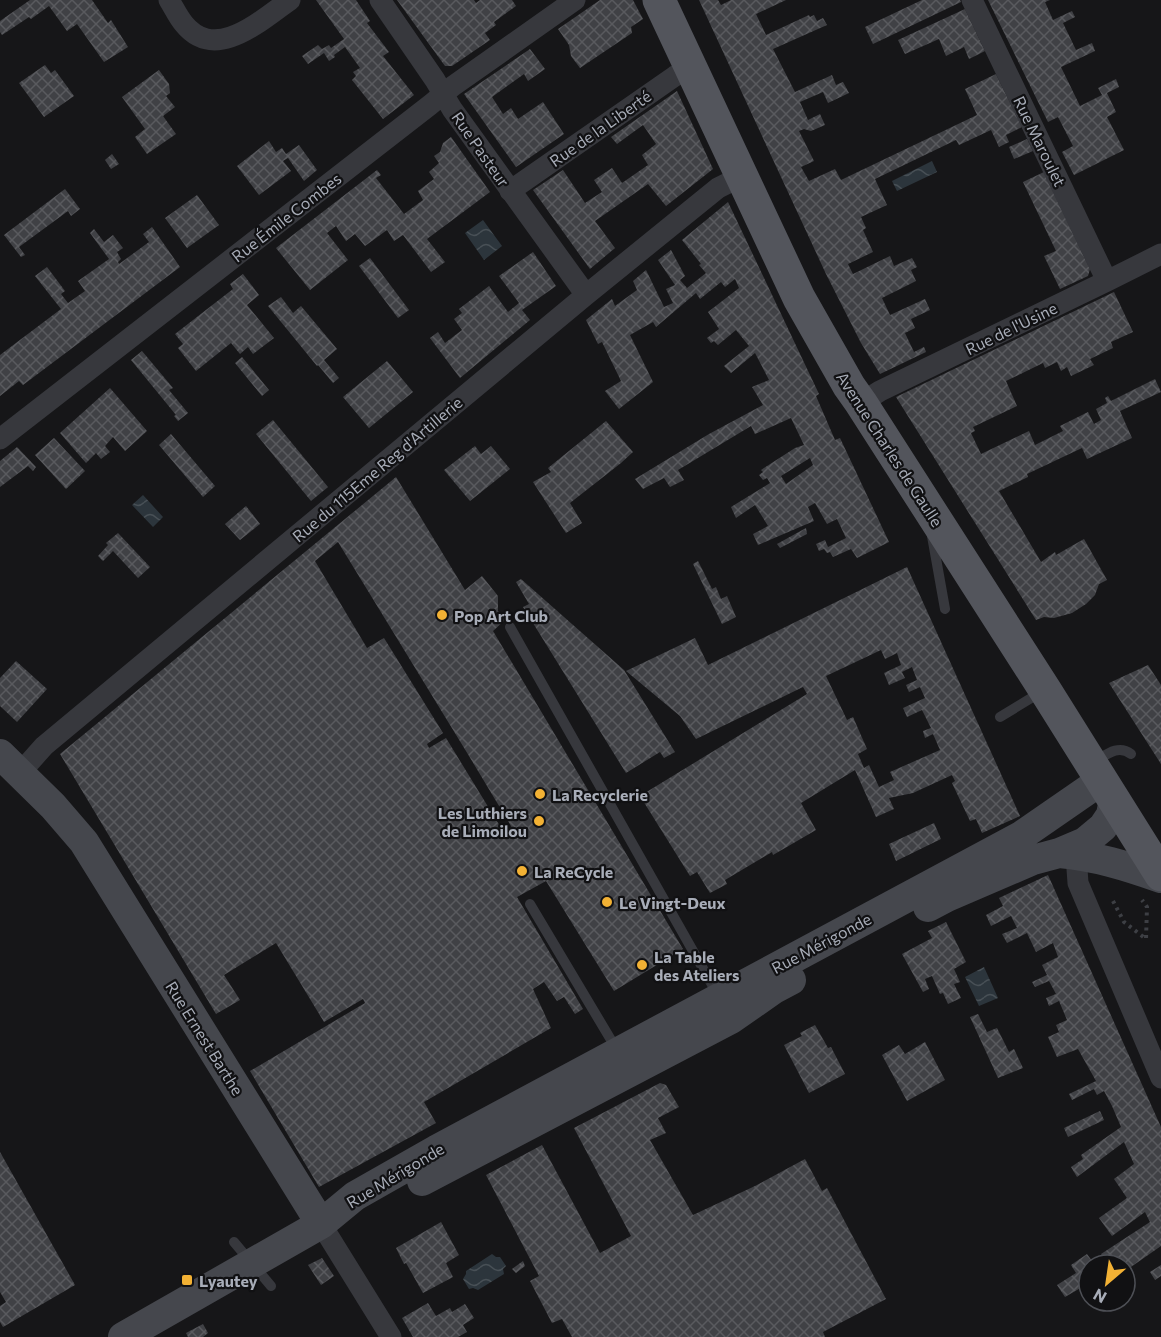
<svg xmlns="http://www.w3.org/2000/svg" width="1161" height="1337" viewBox="0 0 1161 1337" font-family="Commissioner,sans-serif">
<style>
.water{fill:url(#water-waves)}
.building{fill:url(#building-cross-hatch);fill-rule:evenodd}
.lines{fill:none;stroke-linecap:round;stroke-linejoin:round}
.path{stroke:#3d3f44;stroke-width:4;stroke-dasharray:3 4.5;stroke-linecap:butt}
.lane{stroke:#37383d;stroke-width:10}
.street{stroke:#37383d;stroke-width:21}
.secondary{stroke:#45474d;stroke-width:30}
.primary{stroke:#53555c;stroke-width:33}
.poi-dot{fill:#f2b134;stroke:#111113;stroke-width:2}
.labels{text-anchor:middle;dominant-baseline:central;stroke-width:4.5;stroke-linejoin:round;paint-order:stroke}
.street-label{font-size:16px;fill:#a8adb8;stroke:#111113}
.poi-label{font-size:16px;font-weight:bold;fill:#a8adb8;stroke:#111113;text-anchor:start}
</style>
<defs>
<pattern id="water-waves" width="16" height="10" patternUnits="userSpaceOnUse" patternTransform="scale(1.5)"><rect width="16" height="10" fill="#2c353c"/><path d="M0 5q4-4 8 0t8 0" fill="none" stroke="#485056"/></pattern>
<pattern id="building-cross-hatch" width="8" height="8" patternUnits="userSpaceOnUse" patternTransform="scale(1.5)"><rect width="8" height="8" fill="#404145"/><path d="M0 0l8 8M0 8l8-8" fill="none" stroke="#595a5e"/></pattern>
</defs>
<rect width="100%" height="100%" fill="#161618"/>
<!-- water -->
<path class="water" d="M932,161l5,11 -40,19 -5,-10z
M483,220l19,26 -18,14 -19,-27z
M143,495l20,22 -10,10 -21,-22z
M984,967l14,31 -19,8 -14,-29z
M492,1254l4,3h4l6,9 -3,3 1,5 -26,16 -5,-2 -4,1 -6,-10 3,-5v-3z"/>
<!-- building -->
<path class="building" d="M30,0h62l16,23 3,-3 17,27 -24,15 -27,-38 -10,7 -18,-25 -18,13 -2,-2 -27,18 -2,-3v-11z
M316,0h40l14,21 -3,2 22,29 -6,4 31,39 -31,24 -31,-39 4,-4 -3,-4 7,-4 -15,-21 -11,8 1,2 -6,4 -5,-8 -16,11 -6,-8 16,-11 4,4 7,-4 2,3 13,-9z
M397,0h77l2,3 4,-3h32l4,6 -22,16 2,3 -11,8 5,7 -38,26h-7z
M600,0h33l10,19 -12,8 1,6 -52,35 -9,-12 -2,-11 -11,-16z
M699,0h19l3,5 10,-5h55l-30,14 10,21 43,-20 1,2 4,-2 3,6 6,-3 4,7 -54,24 22,43 37,-17 4,10 7,-3 6,11 -21,10 -5,-11 -23,10 8,18 12,-6 5,11 -14,6 -7,-2 -5,2 15,30 -13,6 8,14 26,-12 6,11 136,-65 -12,-26 31,-15 26,53 -16,8 3,7 -10,5 -8,-17 -32,15 -3,-5 -81,39 12,26 -26,12 5,11 -3,2 10,22 -25,12 5,10 37,-18 4,10 18,-8 5,9 -6,3 5,11 -34,17 8,17 35,-16 5,11 -19,9 4,9 -10,5 9,19 10,-5 2,5 -46,22 -19,-31 -35,-69z
M922,0h38l1,2 -88,42 -8,-17z
M988,0h62l-5,2 8,18 19,-9 3,6 -12,6 13,27 16,-7 3,8 -34,16 19,39 22,-11 -4,-7 18,-9 3,8 -12,6 9,19 -9,5 17,33 -50,25 -12,-23 11,-6 -15,-29 -10,5z
M965,9l20,42 -16,8 -5,-12 -18,9 -7,-17 -34,15 -7,-14z
M530,49l15,20 -17,12 -4,-7 -32,23 11,17 8,-6 7,11 25,-17 21,32 -48,33 -52,-73z
M45,65l6,8 4,-3 19,26 -30,21 -25,-34z
M159,70l10,14 1,9 -4,3 9,11 -12,9 13,18 -29,20 -12,-17 10,-8 -23,-32z
M677,91l36,78 -47,37 -18,-22 -53,37 20,27 -25,21 -57,-79 30,-20 22,33 17,-11 -8,-12 18,-12 10,15 26,-18 -6,-10 14,-11 -13,-19 -26,19 -6,-7z
M451,137l39,55 -63,47 18,23 -14,10 -28,-37 -9,6 -7,-11 -22,16 -10,-12 -9,7 -10,-15 -9,7 21,27 -38,30 -34,-42 101,-78 4,5 -5,3 28,36 19,-14 -5,-9 16,-12 -5,-7 10,-9 -5,-7 6,-4 3,-9z
M1027,139l6,12 -19,8 -5,-12z
M269,141l7,11 6,-4 4,6 13,-9 18,25 -13,11 -16,-23 -5,3 8,10 -32,24 -22,-29z
M112,154l7,10 -8,5 -6,-9z
M1044,172l46,97 -2,7 -28,13 -16,-33 12,-5 -33,-69z
M65,189l15,20 -9,7 -3,-5 -49,36 6,8 -4,2 -17,-22z
M197,195l22,30 -32,23 -22,-30z
M728,202l91,192 -3,2 19,44 5,-2 49,104 -32,16 -6,-9 -18,8 -3,-5 -3,1 -3,-4 -5,2 -3,-7 9,-4 3,7 18,-9 -9,-19 -10,5 -12,-21 -7,4 6,14 -56,24 -5,-11 15,-8 -13,-21 -19,13 -5,-11 39,-24 -3,-5 -4,2 -4,-5 4,-3 -2,-2 34,-22 9,-3 -13,-27 -36,16 -4,-8 -73,44 6,10 -14,7 -6,-9 -21,11 -8,-10 74,-45 54,-29 -11,-18 17,-7 -14,-27 -24,20 -7,-7 25,-20 -13,-16 -18,15 -4,-4 -3,2 -4,-5 12,-9 -11,-17 31,-24 -4,-9 -10,8 -4,-5 -21,17 -4,-6 -40,34 -3,-5 -23,13 23,47 -34,27 -14,-18 16,-10 -19,-39 -4,2 -12,-24 26,-21 3,7 22,-16 -4,-9 13,-11 18,37 9,-4 -7,-14 9,-4 -17,-25 13,-10 14,26 -5,4 7,8 19,-15 -7,-8 2,-1 -19,-24zM810,458l3,7 -27,19 -5,-8z
M152,227l28,40 -157,118 -4,-4 -19,15v-41l61,-46 -26,-33 12,-9 18,24 -4,3 7,9 17,-12 -7,-10 31,-22 -19,-26 4,-4 10,13 9,-7 10,13 -6,4 4,7 -3,3 1,2 30,-22 -6,-8z
M533,252l23,34 -34,24 8,10 -70,58 -30,-40 8,-6 7,11 17,-13 -8,-11 8,-6 -3,-4 30,-23 19,26 11,-9 -20,-27z
M370,258l39,52 -11,8 -39,-52z
M243,274l16,21 -12,10 27,33 -21,16 -5,-7 -8,7 -9,-11 -35,28 -18,-23 5,-4 -8,-10 58,-45 -3,-5z
M1114,292l19,40 -22,10 2,6 -23,11 4,6 -23,11 -4,-9 -6,4 -4,-9 -12,6 -2,-5 -37,18 11,25 -44,21 2,4 -4,2 10,21 48,-23 6,14 28,-14 -3,-5 28,-14 6,12 7,-4 -5,-11 11,-6 -2,-5 3,-2 3,5 44,-22 6,13 -41,19 12,27 -45,21 -5,-11 -55,26 1,3 -29,14 42,71 14,-10 1,3 28,-16 23,41 -8,4 -4,11 -9,9 -14,9 -18,5 -10,-1 -8,3 -140,-223z
M281,297l12,16 8,-7 36,43 -13,11 15,18 -6,5 -15,-18 -1,1 -49,-60z
M142,351l31,37 -4,2 19,23 -10,8 -4,-5 2,-1 -45,-55z
M242,357l27,33 -7,6 -27,-33z
M387,361l26,31 -44,36 -26,-31z
M110,388l37,43 -22,20 -12,-14 -8,9 5,6 -9,7 -5,-6 -10,10 -26,-30z
M273,420l55,67 -17,14 -55,-67z
M606,421l27,31 -12,11 -51,40 12,20 -16,10 -33,-51 18,-10 -3,-4z
M171,434l44,52 -12,11 -44,-52z
M54,438l31,33 -19,18 -31,-34z
M475,446l6,8 10,-8 19,23 -40,32 -26,-31z
M17,447l19,20 -3,4 -5,-5 -28,21v-26z
M396,477l69,113 17,-14 16,20v15l8,8 -13,12 190,318 -69,42 -68,-110 -29,16 66,112 -8,5 -11,-17 -7,4 -13,-19 -11,7 18,39 -127,74 12,21 -117,64 -69,-116 115,-68 -2,-4 -39,23 -48,-79 -52,32 16,25 -24,14 -156,-260zM338,542l131,214 45,75 -8,5 -60,-98 -17,10 -2,-4 16,-11 -59,-95 -17,10 -52,-87z
M246,506l14,18 -20,16 -15,-16z
M806,528l1,6 -27,14 -3,-4z
M118,533l32,34 -12,11 -25,-27 -10,10 -5,-5 10,-11 -2,-2z
M698,561l14,28 4,-2 5,12 6,-3 9,21 -14,7 -29,-60z
M907,567l113,249 -38,17 -6,-14 -6,2 -18,-38 3,-2 -3,-6 -39,18 -24,5 5,11 -18,8 -21,-47 -54,33 15,27 -43,25 -1,-3 -47,28 2,4 -17,9 -13,-21 -7,4 -50,-80 167,-102 -4,-7 -107,52 -16,-23 -54,-45 69,-33 13,27zM881,650l4,9 12,-6 4,12 -17,8 5,12 16,-7 -3,-6 10,-5 5,13 -11,5 3,7 11,-5 5,11 -22,10 4,9 15,-7 9,18 -8,3 2,7 8,-4 7,16 -50,22 4,8 -15,7 -10,-22 -5,3 -6,-14 9,-5 -14,-32 -6,3 -21,-44z
M521,579l103,91 51,82 -11,6 -4,-6 -34,21 -103,-166 6,-3 -13,-22z
M16,661l31,28 -30,33 -17,-16v-28z
M1148,665l13,20v79l-52,-81z
M934,823l7,16 -45,22 -7,-17z
M1048,875l113,252v119l-33,23 -4,-8 -6,4h-10l-7,-11 49,-32 -5,-10 -33,24 -13,-18 28,-20 -13,-19 20,-15 -10,-22 -47,35 -6,-10 12,-8 -2,-4 40,-28 -9,-21 -8,-15 -7,4 -3,-6 -22,11 -3,-6 27,-13 -18,-32 -21,8 -9,-20 11,-5 -3,-7 11,-5 -8,-19 -10,5 -3,-8 10,-4 -7,-13 -14,6 -3,-5 15,-7 -5,-10 16,-8 -5,-14 -17,9 -9,-19 -20,10 -5,-9 15,-6 -6,-12 -20,10 -5,-11 17,-9 -4,-8z
M946,922l20,40 -12,7 6,13 -6,2 7,14 -13,6 -5,-11 -3,1 -8,-18 -7,3 4,10 -6,3 -21,-38 30,-16 -4,-7z
M978,1014l9,18 10,-4 12,24 5,-3 9,19 -25,10 -28,-61z
M815,1025l13,23 3,-1 14,27 -36,19 -25,-48 18,-9 -2,-3z
M925,1042l20,38 -38,21 -25,-46 17,-10 6,9z
M660,1083l6,2 13,22 -21,11 8,15 -16,7 43,75 62,-29 50,-27 17,32 5,-3 59,111 -63,33 2,5h-253l-10,-18 -10,4 -22,-42 9,-5 -53,-101 56,-30 58,108 31,-17 -57,-108z
M1100,1111l4,9 -36,17 -4,-9z
M0,1152l75,133 -72,42 -3,-5v-16l6,-4 -6,-10z
M441,1222l18,33 -13,8 7,14 -30,16 -17,-30 -2,1 -8,-16z
M1087,1254l8,11h-6v18l-24,14 -8,-12 19,-12 -5,-8z
M322,1258l12,18 -13,9 -13,-20z
M523,1261l2,5 -9,7 -4,-4z
M1161,1265v11l-6,4 -5,-8z
M428,1303l8,13 14,-8 2,4 13,-8 9,14 -11,7 4,7 -9,5h-45l-11,-19z
M203,1324l5,9 -5,4h-15l-2,-4z"/>
<g class="lines">
<!-- path -->
<path class="path" d="M1113,901l11,21 22,17 1,-32 -5,-7"/>
<!-- lane -->
<path class="lane" d="M932,536l13,73
M510,627l209,370
M1000,717l41,-25
M1094,762c12,-7 24,-18 37,-8
M530,904l87,146
M234,1242l37,44"/>
<!-- street -->
<path class="street" d="M169,0c5,8 9,17 15,24 32,39 77,-4 106,-24
M380,0l55,80 17,29 134,186
M972,0l135,281
M510,191l165,-115 16,-8
M861,403l19,-12 227,-110 54,-27
M0,439l430,-334 23,-19 122,-86
M20,773l24,-27 542,-451 132,-107 24,-12
M1084,844l-7,25 1,14 83,195
M321,1224l70,113"/>
<!-- secondary -->
<path class="secondary" d="M0,754l53,52 31,36 237,382
M1059,853c36,3 68,13 102,25
M928,907l19,-10 86,-37 26,-7 26,-11 18,-15 8,-12 3,-16
M422,1181l309,-162 43,-30 17,-9
M123,1337l198,-113 34,-28 81,-46 585,-314 81,-56"/>
<!-- primary -->
<path class="primary" d="M659,0l140,298 50,88 12,17 184,287 116,185"/>
</g>
<!-- markers -->
<g class="poi-dot">
<circle cx="442" cy="615" r="6"/>
<circle cx="540" cy="794" r="6"/>
<circle cx="539" cy="821" r="6"/>
<circle cx="522" cy="871" r="6"/>
<circle cx="607" cy="902" r="6"/>
<circle cx="642" cy="965" r="6"/>
<rect x="181" y="1274" width="12" height="12" rx="3"/>
</g>
<g class="labels">
<!-- street labels -->
<g class="street-label">
<text transform="translate(600 128) rotate(-35)">Rue de la Liberté</text>
<text transform="translate(1040 141) rotate(64)">Rue Maroulet</text>
<text transform="translate(481 149) rotate(55)">Rue Pasteur</text>
<text transform="translate(286 217) rotate(-38)">Rue Émile Combes</text>
<text transform="translate(1011 328) rotate(-26)">Rue de l'Usine</text>
<text transform="translate(890 449) rotate(57)">Avenue Charles de Gaulle</text>
<text transform="translate(377 469) rotate(-40)">Rue du 115Eme Reg d'Artillerie</text>
<text transform="translate(821 943) rotate(-28)">Rue Mérigonde</text>
<text transform="translate(205 1038) rotate(58)">Rue Ernest Barthe</text>
<text transform="translate(395 1175) rotate(-31)">Rue Mérigonde</text>
</g>
<!-- poi labels -->
<g class="poi-label">
<text x="454" y="615">Pop Art Club</text>
<text x="552" y="794">La Recyclerie</text>
<text x="527" y="812" text-anchor="end">Les Luthiers<tspan x="527" dy="18">de Limoilou</tspan></text>
<text x="534" y="871">La ReCycle</text>
<text x="619" y="902">Le Vingt-Deux</text>
<text x="654" y="956">La Table<tspan x="654" dy="18">des Ateliers</tspan></text>
<text x="199" y="1280">Lyautey</text>
</g>
</g>
<!-- north arrow -->
<g transform="translate(1107 1283) rotate(209)"><circle r="28" fill="#111113" stroke="#4d4f55" stroke-width="1.5"/>
<path d="M0-4.5L10 22L0 15L-10 22Z" fill="#f2b134"/>
<text y="-9" font-size="16" font-weight="bold" text-anchor="middle" fill="#a8adb8">N</text>
</g>
</svg>
